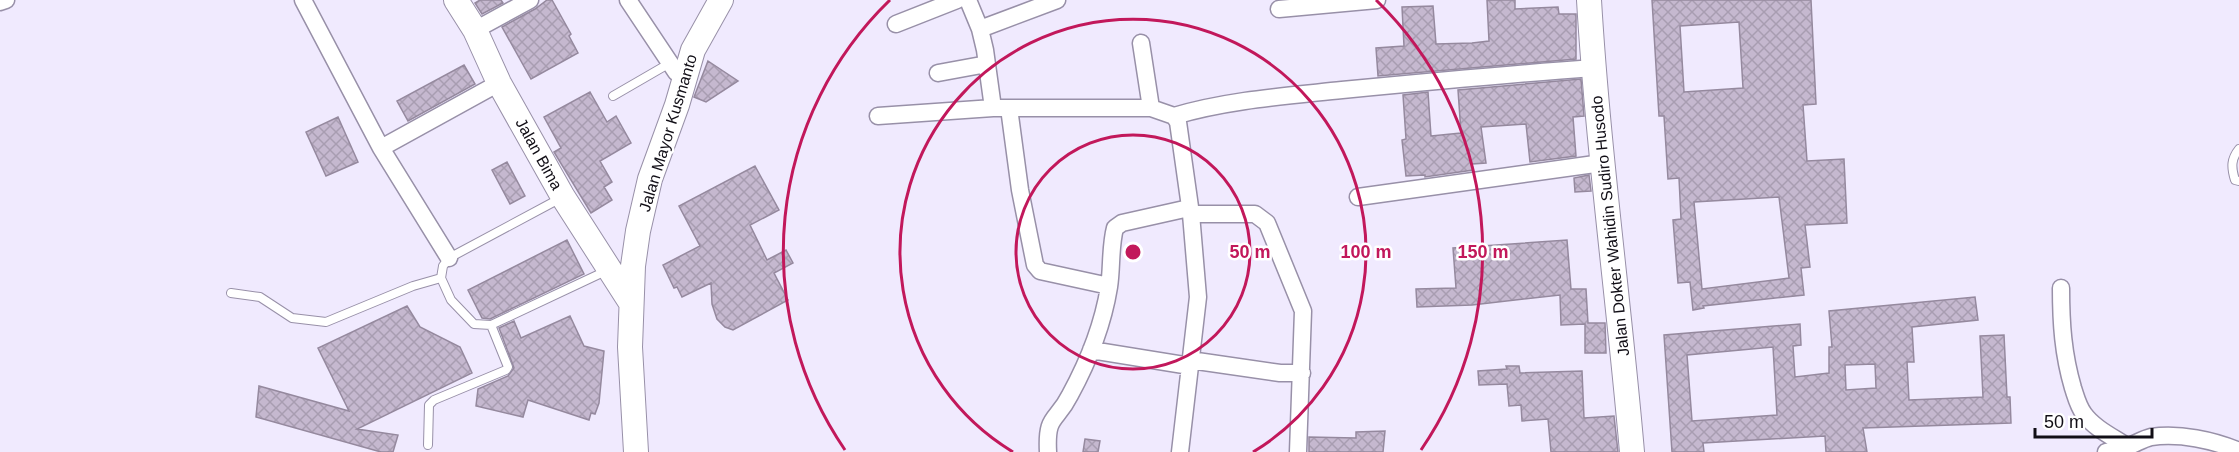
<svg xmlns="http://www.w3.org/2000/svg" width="2239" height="452" viewBox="0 0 2239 452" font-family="Arial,sans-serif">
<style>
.building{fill:url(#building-cross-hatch);stroke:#95899e;stroke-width:1.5;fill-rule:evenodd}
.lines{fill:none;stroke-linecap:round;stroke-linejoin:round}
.lane-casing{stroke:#9890a8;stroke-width:10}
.street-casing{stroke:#9890a8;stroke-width:19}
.secondary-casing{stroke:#9890a8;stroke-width:26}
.lane{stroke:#fff;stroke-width:8}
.street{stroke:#fff;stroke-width:16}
.secondary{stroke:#fff;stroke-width:24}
.ring{fill:none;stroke:#c2185b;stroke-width:3}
.labels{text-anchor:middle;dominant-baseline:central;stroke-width:5;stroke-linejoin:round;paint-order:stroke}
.street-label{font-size:16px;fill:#110e16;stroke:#fff}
.centre{fill:#c2185b;stroke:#fff;stroke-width:3}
.ring-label{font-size:18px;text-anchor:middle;font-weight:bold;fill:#c2185b;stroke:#fff;stroke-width:5;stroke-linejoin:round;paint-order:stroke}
</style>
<defs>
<pattern id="building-cross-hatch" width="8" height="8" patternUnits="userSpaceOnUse" patternTransform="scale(1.5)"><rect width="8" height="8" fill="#c5b8cf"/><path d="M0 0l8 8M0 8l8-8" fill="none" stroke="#a89db1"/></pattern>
</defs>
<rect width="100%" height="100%" fill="#f0eafe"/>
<!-- building -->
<path class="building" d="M480,0h21l2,3 -21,11 -7,-11z
M547,0h5l19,34 -2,2 9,17 -47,26 -29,-52 33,-18z
M1487,0h28v9l43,-2 1,7h17v45l-198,17 -2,-28 28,-2 -2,-39 31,-1 3,38 36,-1 17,-2z
M1652,0h159l5,104 -13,1 4,56 37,-2 3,64 -42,2 5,42 -9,1 3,27 -101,11 1,2 -11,2 -3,-28 -12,1 -5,-63 8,-1 -2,-41 -11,1 -4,-63h-5zM1739,22l4,66 -59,4 -4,-66zM1779,197l10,81 -87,11 -8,-87z
M708,61l30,20 -32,21 -12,-5z
M464,65l11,19 -67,37 -11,-20z
M1581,79l3,37 -11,1 3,39 -46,6 -4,-38 -45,3 5,36 -14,1 1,6 -48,7v-2l-19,1 -4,-36 4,-1 -3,-44 25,-3 3,44 30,-3 -3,-43z
M590,92l17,30 9,-6 15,27 -31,18 12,21 -8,5 8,13 -21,13 -37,-61 7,-4 -17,-31z
M338,117l20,45 -32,14 -20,-44z
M507,162l18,34 -15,8 -18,-34z
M755,166l24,44 -29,15 17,35 19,-10 7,13 -19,10 14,27 -55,30 -8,-3 -8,-8 -5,-15 -1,-21 -29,14 -5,-10 -3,1 -11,-23 37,-19 -21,-40z
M1589,175l2,16 -16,1 -1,-14z
M567,240l17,34 -94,45 -8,-1 -14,-28z
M1567,240l4,49h15l2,34h17l1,30h-21v-29l-24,1 -1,-30 -88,10 -55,2 -1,-18 40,-1 -3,-40z
M1975,297l3,23 -66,7 2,35h-7l2,38 74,-3 -3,-61 24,-1 3,62h3l1,26 -148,5 4,24h-41l-1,-16 -122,7 1,9h-32l-8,-117 136,-11 1,21 -8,1 2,31 34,-4v-26h3l-3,-36zM1773,347l4,68 -85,6 -5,-66zM1875,364l1,24 -30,2 -1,-25z
M407,306l13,21 40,20 12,26 -115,56 41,6 -5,17h-12l-125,-35 3,-31 90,25 -31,-63z
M570,316l14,30 20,5 -5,52 -4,11 -4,-1 -2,7 -61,-20 -5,17 -47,-11 2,-17 30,-13 6,-8 -15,-40 15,-7 7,17z
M1506,366h13l1,7 62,-2 2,47 30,-2 4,36h-67l-3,-33 -26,2 -1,-16 -12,1 -2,-22 -28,1 -1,-14 29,-2z
M1385,431l-2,21h-74v-15l47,1v-6z
M1085,439l15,2 -2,11h-15z"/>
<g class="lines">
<!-- lane casing -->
<g class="lane-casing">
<path id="lane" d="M613,96l57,-33
M2239,149c-8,10 -8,18 -4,31l4,1
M441,278l2,-12 6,-8 112,-60
M231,293l29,4 32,21 34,4 87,-36 28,-8 10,22 23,24 17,1 117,-55
M428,445l1,-40 5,-5 72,-30 2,-3 -17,-42"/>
</g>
<!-- street casing -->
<g class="street-casing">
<path id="street" d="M303,0l78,148 68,110
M628,0l48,72 9,6
M968,0l12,29 5,21 8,58h158l23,8 4,6 13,92 7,83 -18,155
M0,2l6,-2
M1279,9l98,-9
M896,24l61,-24
M980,29l77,-29
M475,30l55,-30
M1141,43l10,65
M938,73l49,-9
M1009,108l11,82 15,75 5,6 69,15
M878,116l115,-8
M1174,116c54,-16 112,-20 168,-26 83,-8 167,-16 251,-22
M381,148l118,-65
M1358,197l244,-34
M1191,214h64l12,9 36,88 -5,141
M2061,288c0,35 2,66 12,100 3,9 5,18 11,26 10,14 29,23 44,33
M1091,350l99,16
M1190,360l90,13h22
M1048,452c-2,-38 8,-29 22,-57 18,-33 33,-71 39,-108 3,-19 1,-40 6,-59l7,-5 67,-15
M2106,452c8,-2 16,-3 23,-6 8,-3 14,-7 22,-9 29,-4 62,3 88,14"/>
</g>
<!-- secondary casing -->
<g class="secondary-casing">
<path id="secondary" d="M456,0l19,30 24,53 64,114 68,106
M1589,0c9,151 30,301 43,452
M636,452l-6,-105 3,-81 5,-35 12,-52 27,-74 16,-55 28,-50"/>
</g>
<!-- lane -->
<use href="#lane" class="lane"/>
<!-- street -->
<use href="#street" class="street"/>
<!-- secondary -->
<use href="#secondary" class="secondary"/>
</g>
<!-- distance rings -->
<g class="ring">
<circle cx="1133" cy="252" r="117"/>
<path d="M1013 452A233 233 0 1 1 1253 452"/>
<path d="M845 450A350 350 0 0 1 890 0M1376 0A350 350 0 0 1 1421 450"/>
</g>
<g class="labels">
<!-- street labels -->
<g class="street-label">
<text transform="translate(668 133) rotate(-73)">Jalan Mayor Kusmanto</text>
<text transform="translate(539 154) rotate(61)">Jalan Bima</text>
<text transform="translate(1610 226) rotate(-96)">Jalan Dokter Wahidin Sudiro Husodo</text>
</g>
</g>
<circle cx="1133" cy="252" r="9" class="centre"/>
<g class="ring-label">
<text x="1250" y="258">50 m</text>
<text x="1366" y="258">100 m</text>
<text x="1483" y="258">150 m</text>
</g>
<!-- scale -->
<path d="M2035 428v9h117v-9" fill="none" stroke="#110e16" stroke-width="3"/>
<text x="2044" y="428" font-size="18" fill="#110e16" stroke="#ffffff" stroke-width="4.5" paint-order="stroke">50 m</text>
</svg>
